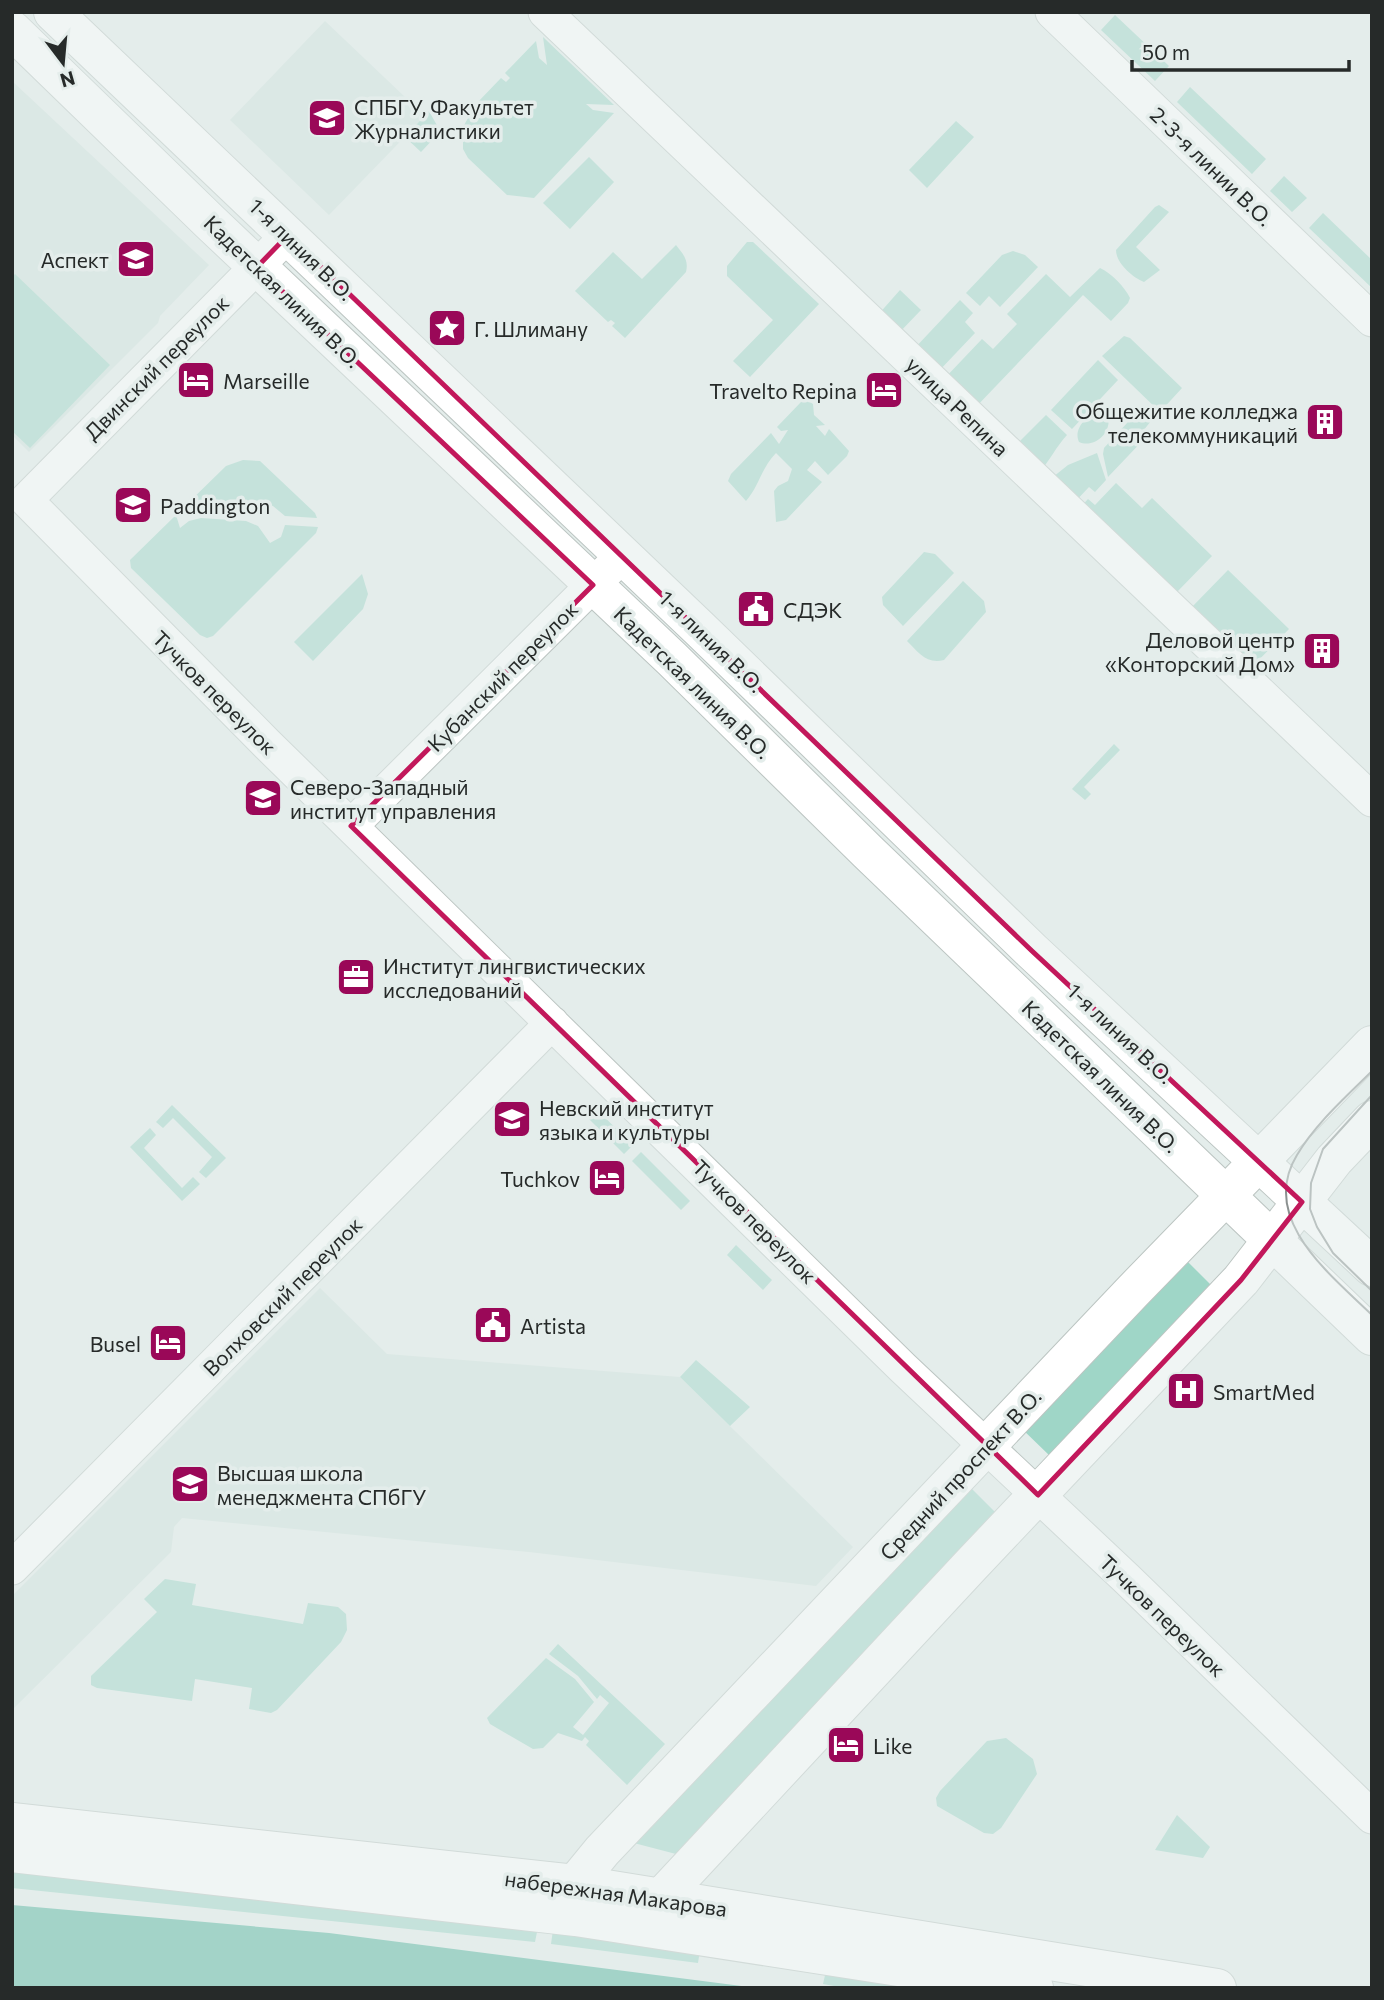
<svg xmlns="http://www.w3.org/2000/svg" width="1384" height="2000" viewBox="0 0 1384 2000" font-family="Commissioner,sans-serif">
<style>
.built{fill:#d1e2dd}
.green{fill:#9fd6c7}
.water{fill:#54b49e}
.lines{fill:none;stroke-linecap:round;stroke-linejoin:round}
.street-casing{stroke:#bcc5c2;stroke-width:35}
.secondary-casing{stroke:#bcc5c2;stroke-width:40}
.primary-casing{stroke:#bcc5c2;stroke-width:40}
.street{stroke:#fff;stroke-width:33}
.secondary{stroke:#fff;stroke-width:38}
.primary{stroke:#fff;stroke-width:38}
.tram{stroke:#8b9190;stroke-width:2}
.marked{fill:none;stroke:#c2185b;stroke-width:5;stroke-linejoin:round}
.labels{text-anchor:middle;dominant-baseline:central;stroke-width:7;stroke-linejoin:round;paint-order:stroke}
.poi-label{font-size:21px;fill:#262a29;stroke:#e4edeb;text-anchor:start}
.street-label{font-size:21px;fill:#262a29;stroke:#e4edeb}
</style>
<rect width="100%" height="100%" fill="#e4edeb"/>
<!-- built -->
<path class="built" d="M325,21l100,95 -96,99 -99,-95z
M12,81l197,184 -49,51 -2,7 -129,129 -17,-17z
M320,1288l67,66 293,23 173,170 -37,39 -287,-34 -347,-34 -8,9 -3,25 -159,158v-114z"/>
<!-- green -->
<path class="green" d="M1115,15l54,51 -14,15 -54,-51z
M543,37l71,68 -28,-1 7,6 21,3 -80,85 -27,-3 -39,-37 -5,-9v-22l13,-23 25,-26 5,4 4,-4 -5,-5 31,-32 3,17 8,7z
M1190,87l76,72 -14,15 -75,-72z
M429,111l10,18 -2,6 -16,17 -16,-15z
M956,121l18,16 -47,51 -18,-18z
M589,157l25,25 -44,47 -27,-26z
M1284,176l23,22 -15,14 -22,-21z
M1159,205l10,7 -33,35 24,23 -16,12c-12,-5 -28,-19 -28,-32l39,-43z
M1323,213l49,47v28l-63,-60z
M747,242h6l66,62 -69,73 -17,-16 40,-41 -46,-44v-10z
M676,245c7,9 13,15 10,27l-61,66 -13,-12 3,-3 -4,-3 -3,2 -33,-31 38,-39 29,27z
M1013,251l12,4 13,12 -38,40 -11,-11 -9,10 -14,-13 36,-38z
M1100,268c11,5 25,19 30,30l-2,5 -17,18 -28,-26 -109,114 -31,-29 39,-41 11,10 24,-25 -10,-10 39,-40 24,23z
M15,274l95,91 -80,83 -18,-17v-154z
M900,290l21,20 -24,25 -20,-19z
M960,300l13,13 -8,9 10,11 -38,40 -24,-23z
M1124,336l6,2 52,50 -22,24 -58,-56z
M1098,360l20,20 -46,49 -21,-19z
M807,400l6,4 1,11 11,10 -9,1 9,10 4,-7 20,22 -2,5 -19,19 -13,-14 -8,9 15,12 -36,38 -10,2 -2,-31 4,-5 10,-5 4,-12 -16,-16c-16,17 -16,32 -30,48l-18,-20 3,-7 40,-41 8,11 9,-14 -7,1 -4,-4 24,-25z
M1139,410l12,11 -8,10 5,4 -40,42 -5,-23 1,-6z
M1099,411l8,3c7,16 -11,35 -28,28 -6,-13 7,-26 20,-31z
M1046,415l21,20c-11,12 -17,25 -28,38l-25,-26z
M1097,453l9,27 -11,12 -6,-5 -17,18 -24,-24 20,-16z
M243,460l17,1 55,52 2,5 -32,-2 -12,-10 -12,-2 -12,1 -16,7 -51,-3 44,-43z
M1116,483l26,25 10,-10 60,58 -35,36 -100,-81 11,-12 7,6z
M176,515l4,13 9,-7 12,-3 45,3 12,5 12,17 11,-6 4,-12 33,2 -2,6 -103,103 -6,2 -7,-3 -69,-67 -1,-8z
M924,552l11,2 19,19 -51,53 -20,-21 -1,-8z
M1228,570l61,59 -42,43 -56,-64z
M362,574l6,20 -5,15 -50,52 -19,-19z
M963,581l21,20 2,11 -42,48c-17,5 -26,-8 -37,-19z
M1114,744l6,6 -36,37 7,7 -6,6 -13,-11z
M172,1105l54,53 -20,20 -7,-6 13,-15 -39,-39 -10,10 -7,-6z
M593,1106l40,39 -9,9 -39,-39z
M150,1128l6,7 -12,13 38,40 11,-11 7,7 -18,17 -52,-54z
M641,1152l49,49 -9,9 -49,-49z
M736,1245l36,35 -9,10 -36,-35z
M1186,1260l29,29 -165,167 -30,-29z
M696,1360l54,47 -20,19 -50,-49z
M968,1485l28,28 -320,341 -46,-12z
M165,1579l31,5 -4,21 111,19 5,-21 30,4 8,7 1,16 -6,12 -64,68 -6,3 -22,-4 3,-21 -57,-9 -3,22 -95,-13 -6,-3v-9l66,-64 -13,-13z
M558,1644l107,100 -38,41 -41,-40 3,-4 -4,-4 -3,4 -24,-8 -15,15 -10,1 -43,-25 -3,-6 59,-60 29,21 19,23 -21,25 10,8 26,-32 -9,-8 -3,4 -19,-23 -29,-22z
M1006,1738l27,21 4,15 -36,54 -8,6 -9,-1 -47,-27 -1,-8 4,-7 47,-50z
M1177,1815l33,32 -7,11 -48,-8z
M12,1869l526,58 -3,15 -523,-54z
M553,1930l147,20 -2,13 -147,-19z
M826,1971l105,17h-86l-22,-4z"/>
<!-- water -->
<path class="water" d="M12,1905l317,28 428,55h-745z"/>
<g class="lines">
<!-- street casing -->
<g class="street-casing">
<path id="street" d="M545,12l827,788
M1052,12l320,308
M288,235l-262,265 240,243 637,625 224,211 245,238
M351,826l272,-271
M12,1568l540,-545"/>
</g>
<!-- secondary casing -->
<g class="secondary-casing">
<path id="secondary" d="M12,1822l563,62 642,104
M12,1853l564,64 458,71
M576,1917l-1,-33 27,-33 531,-560 239,-246
M631,1925l30,-27 310,-333 270,-285 93,-120 38,-40"/>
</g>
<!-- primary casing -->
<g class="primary-casing">
<path id="primary" d="M53,12l647,617 332,322 340,316
M12,30l199,193 461,436 196,193 504,484"/>
</g>
<!-- street -->
<use href="#street" class="street"/>
<!-- secondary -->
<use href="#secondary" class="secondary"/>
<!-- primary -->
<use href="#primary" class="primary"/>
<!-- tram -->
<path class="tram" d="M1372,1071c-26,26 -56,52 -75,84 -39,64 34,120 75,160
M1372,1095l-49,54 -12,34 -1,26 7,18 16,26 39,38"/>
</g>
<!-- marked area -->
<path d="M0 0H1384V2000H0ZM288,235l744,716 270,251 -61,78 -203,215 -687,-669 242,-241 -336,-318z" fill="#e4edeb" fill-opacity=".55" fill-rule="evenodd"/>
<path class="marked" d="M288,235l744,716 270,251 -61,78 -203,215 -687,-669 242,-241 -336,-318z"/>
<!-- icons -->
<defs>
<g id="university-square" transform="scale(2.0125)"><rect x="-9" y="-9" width="18" height="18" rx="4" fill="#9a0858" stroke="#e4edeb"/><path d="M0-5L7-2L0 1L-7-2ZM-4 1L0 2.5L4 1V4Q0 6-4 4Z" fill="#fff"/></g>
<g id="school-square" transform="scale(2.0125)"><rect x="-9" y="-9" width="18" height="18" rx="4" fill="#9a0858" stroke="#e4edeb"/><path d="M0-5L7-2L0 1L-7-2ZM-4 1L0 2.5L4 1V4Q0 6-4 4Z" fill="#fff"/></g>
<g id="sight-square" transform="scale(2.0125)"><rect x="-9" y="-9" width="18" height="18" rx="4" fill="#9a0858" stroke="#e4edeb"/><path d="M0-6L1.8-2.2L6-1.7L2.9 1.2L3.7 5.4L0 3.3L-3.7 5.4L-2.9 1.2L-6-1.7L-1.8-2.2Z" fill="#fff"/></g>
<g id="hotel-square" transform="scale(2.0125)"><rect x="-9" y="-9" width="18" height="18" rx="4" fill="#9a0858" stroke="#e4edeb"/><path d="M-6-4.5h1.5V1H6V5H4.5V3h-9V5H-6ZM-4 0a1.8 1.8 0 1 1 3.6 0ZM.5 0V-2.5h3Q6-2.5 6 0Z" fill="#fff"/></g>
<g id="building-square" transform="scale(2.0125)"><rect x="-9" y="-9" width="18" height="18" rx="4" fill="#9a0858" stroke="#e4edeb"/><path d="M-4-6H4V6H1V3H-1V6H-4ZM-2.5-4.3h1.7v1.8h-1.7ZM.8-4.3h1.7v1.8H.8ZM-2.5-1h1.7V.8h-1.7ZM.8-1h1.7V.8H.8Z" fill="#fff"/></g>
<g id="civic-square" transform="scale(2.0125)"><rect x="-9" y="-9" width="18" height="18" rx="4" fill="#9a0858" stroke="#e4edeb"/><path d="M-.6-6.5H3V-4.5H.6V-3L4-1V1h2V6H-6V1h2V-1L-.6-3ZM-1.2 2.5V6h2.4V2.5Z" fill="#fff"/></g>
<g id="office-square" transform="scale(2.0125)"><rect x="-9" y="-9" width="18" height="18" rx="4" fill="#9a0858" stroke="#e4edeb"/><path d="M-6-3h4V-5.5h4V-3h4V5H-6ZM-1-4.5V-3h2v-1.5ZM-6 0V1H6V0Z" fill="#fff"/></g>
<g id="hospital-square" transform="scale(2.0125)"><rect x="-9" y="-9" width="18" height="18" rx="4" fill="#9a0858" stroke="#e4edeb"/><path d="M-5-5h3v3.5h4V-5h3V5h-3V1.5h-4V5h-3Z" fill="#fff"/></g>
</defs>
<g fill-rule="evenodd">
<use href="#university-square" x="327" y="118"/>
<use href="#school-square" x="136" y="259"/>
<use href="#sight-square" x="447" y="328"/>
<use href="#hotel-square" x="196" y="380"/>
<use href="#hotel-square" x="884" y="390"/>
<use href="#building-square" x="1325" y="422"/>
<use href="#school-square" x="133" y="505"/>
<use href="#civic-square" x="756" y="609"/>
<use href="#building-square" x="1322" y="651"/>
<use href="#university-square" x="263" y="798"/>
<use href="#office-square" x="356" y="977"/>
<use href="#university-square" x="512" y="1119"/>
<use href="#hotel-square" x="607" y="1178"/>
<use href="#civic-square" x="493" y="1325"/>
<use href="#hotel-square" x="168" y="1343"/>
<use href="#hospital-square" x="1186" y="1391"/>
<use href="#university-square" x="190" y="1484"/>
<use href="#hotel-square" x="846" y="1745"/>
</g>
<g class="labels">
<!-- poi labels -->
<g class="poi-label">
<text x="354" y="106">СПБГУ, Факультет<tspan x="354" dy="24">Журналистики</tspan></text>
<text x="109" y="259" text-anchor="end">Аспект</text>
<text x="474" y="328">Г. Шлиману</text>
<text x="223" y="380">Marseille</text>
<text x="857" y="390" text-anchor="end">Travelto Repina</text>
<text x="1298" y="410" text-anchor="end">Общежитие колледжа<tspan x="1298" dy="24">телекоммуникаций</tspan></text>
<text x="160" y="505">Paddington</text>
<text x="783" y="609">СДЭК</text>
<text x="1295" y="639" text-anchor="end">Деловой центр<tspan x="1295" dy="24">«Конторский Дом»</tspan></text>
<text x="290" y="786">Северо-Западный<tspan x="290" dy="24">институт управления</tspan></text>
<text x="383" y="965">Институт лингвистических<tspan x="383" dy="24">исследований</tspan></text>
<text x="539" y="1107">Невский институт<tspan x="539" dy="24">языка и культуры</tspan></text>
<text x="580" y="1178" text-anchor="end">Tuchkov</text>
<text x="520" y="1325">Artista</text>
<text x="141" y="1343" text-anchor="end">Busel</text>
<text x="1213" y="1391">SmartMed</text>
<text x="217" y="1472">Высшая школа<tspan x="217" dy="24">менеджмента СПбГУ</tspan></text>
<text x="873" y="1745">Like</text>
</g>
<!-- street labels -->
<g class="street-label">
<text transform="translate(1212 166) rotate(44)">2-3-я линии В.О.</text>
<text transform="translate(302 249) rotate(44)">1-я линия В.О.</text>
<text transform="translate(283 291) rotate(44)">Кадетская линия В.О.</text>
<text transform="translate(156 367) rotate(-45)">Двинский переулок</text>
<text transform="translate(958 406) rotate(44)">улица Репина</text>
<text transform="translate(712 641) rotate(44)">1-я линия В.О.</text>
<text transform="translate(502 676) rotate(-45)">Кубанский переулок</text>
<text transform="translate(693 682) rotate(44)">Кадетская линия В.О.</text>
<text transform="translate(215 692) rotate(45)">Тучков переулок</text>
<text transform="translate(1121 1033) rotate(43)">1-я линия В.О.</text>
<text transform="translate(1101 1076) rotate(44)">Кадетская линия В.О.</text>
<text transform="translate(755 1221) rotate(45)">Тучков переулок</text>
<text transform="translate(282 1296) rotate(-45)">Волховский переулок</text>
<text transform="translate(960 1474) rotate(-47)">Средний проспект В.О.</text>
<text transform="translate(1163 1615) rotate(44)">Тучков переулок</text>
<text transform="translate(616 1893) rotate(8)">набережная Макарова</text>
</g>
</g>
<!-- border -->
<rect width="1384" height="2000" fill="none" stroke="#262a29" stroke-width="28"/>
<!-- north arrow -->
<g transform="translate(63 63) rotate(164)" stroke="#e4edeb" stroke-width="5" paint-order="stroke">
<path d="M0-5L12 26L0 18L-12 26Z" fill="#262a29"/>
<text y="-10" font-size="19" font-weight="bold" text-anchor="middle" fill="#262a29">N</text>
</g>
<!-- scale -->
<path d="M1132 60v10h217v-10" fill="none" stroke="#262a29" stroke-width="3.5"/>
<text x="1142" y="60" font-size="21" fill="#262a29" stroke="#e4edeb" stroke-width="5" paint-order="stroke">50 m</text>
</svg>
